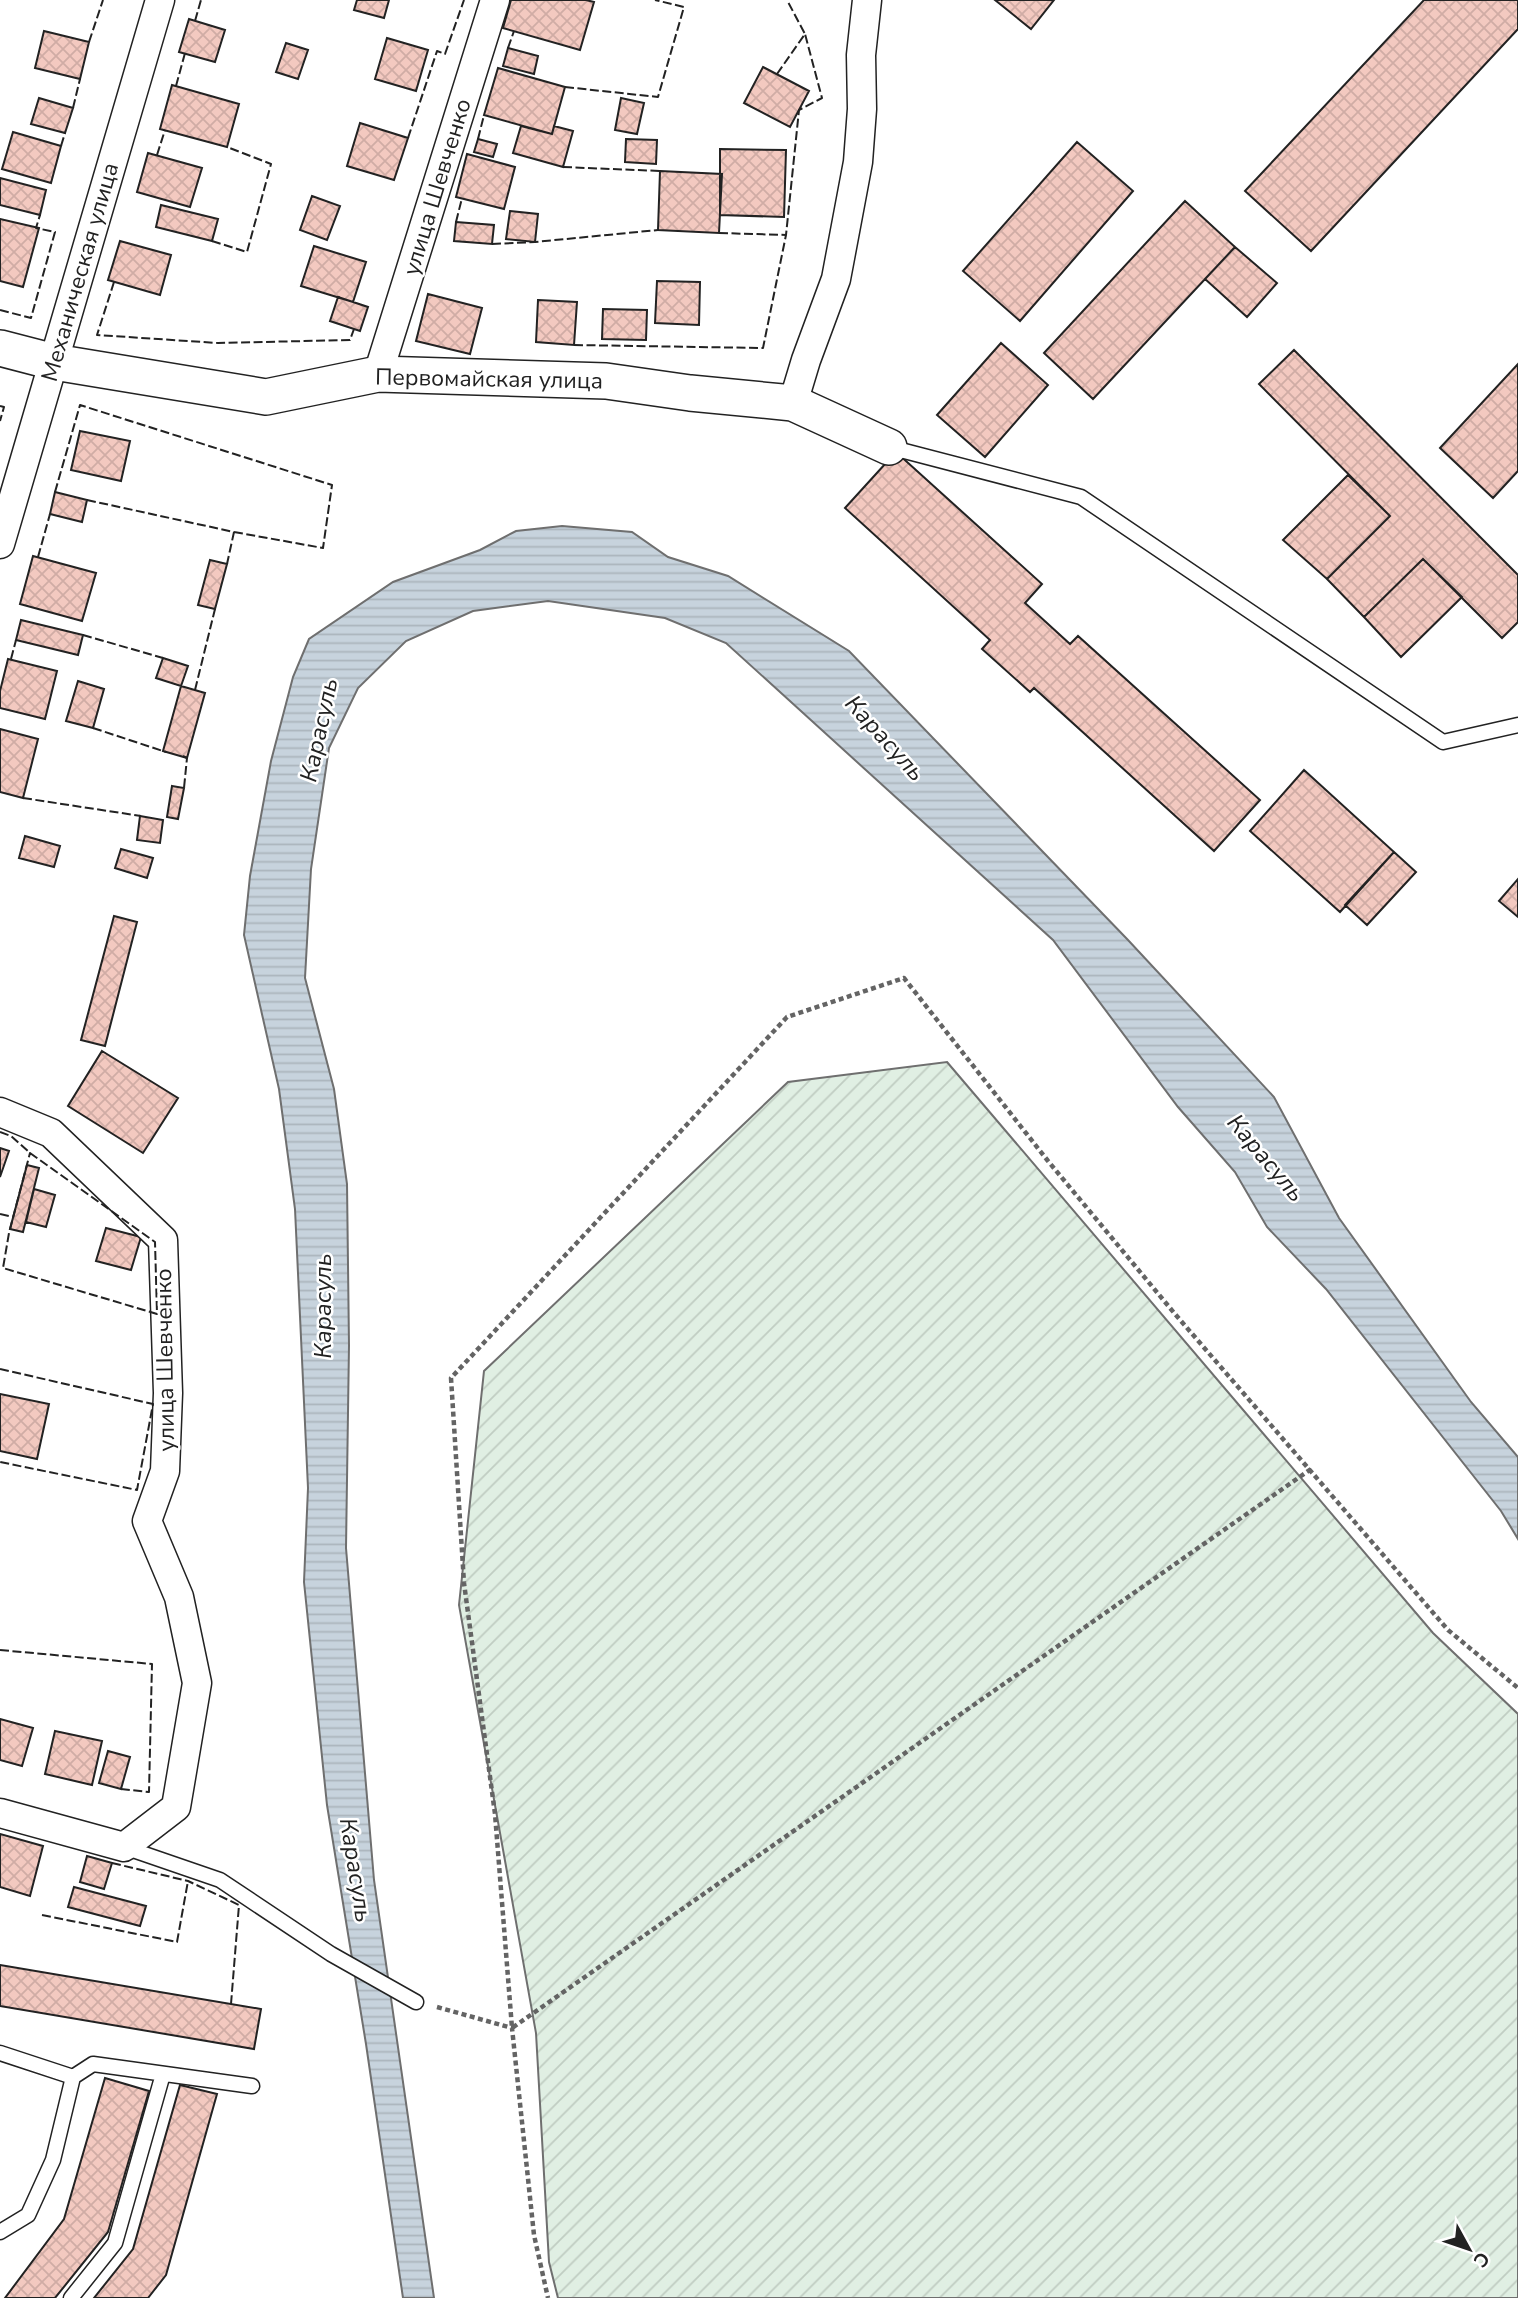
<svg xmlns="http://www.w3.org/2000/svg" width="1518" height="2298" viewBox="0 0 1518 2298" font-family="'Nunito Sans',sans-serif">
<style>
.garden{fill:url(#garden-furrows);stroke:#6f6f6f;stroke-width:2}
.water{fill:url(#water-rules);stroke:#6f6f6f;stroke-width:2}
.building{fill:url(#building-cross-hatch);stroke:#222;stroke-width:2}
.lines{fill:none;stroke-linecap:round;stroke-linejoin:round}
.service-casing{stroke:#222;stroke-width:17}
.minor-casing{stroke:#222;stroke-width:31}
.tertiary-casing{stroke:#222;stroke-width:38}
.path{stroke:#646464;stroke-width:4.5;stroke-dasharray:5 3.5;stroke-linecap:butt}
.service{stroke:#fff;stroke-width:14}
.minor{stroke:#fff;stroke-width:28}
.tertiary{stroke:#fff;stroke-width:35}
.fence{stroke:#222;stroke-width:2;stroke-dasharray:9 3.5;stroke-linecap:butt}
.labels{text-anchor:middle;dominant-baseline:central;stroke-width:5;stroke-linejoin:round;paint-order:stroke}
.street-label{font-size:23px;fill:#222;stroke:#fff}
.water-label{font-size:24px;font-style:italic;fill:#222;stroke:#fff}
</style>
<defs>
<pattern id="garden-furrows" width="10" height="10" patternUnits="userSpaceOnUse" patternTransform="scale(1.75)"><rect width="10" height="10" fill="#e0efe3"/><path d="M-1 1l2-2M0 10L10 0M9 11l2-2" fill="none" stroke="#c0cdc2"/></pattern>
<pattern id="water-rules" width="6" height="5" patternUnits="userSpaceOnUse" patternTransform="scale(1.75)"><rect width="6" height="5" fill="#c7d3dd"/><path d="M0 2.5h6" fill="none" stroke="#abb5bd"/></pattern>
<pattern id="building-cross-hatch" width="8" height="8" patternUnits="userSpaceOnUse" patternTransform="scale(1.75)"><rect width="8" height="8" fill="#f3c9c0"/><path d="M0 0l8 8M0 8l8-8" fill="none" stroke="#d0aca5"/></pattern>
</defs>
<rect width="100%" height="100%" fill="#fff"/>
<!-- garden -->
<path class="garden" d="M947,1062l486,571 85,81v584h-960l-9,-36 -13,-229 -77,-428 25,-234 304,-289z"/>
<!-- water -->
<path class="water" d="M562,526l70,6 36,25 60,19 121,75 279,289 146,157 65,121 132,184 47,55v82l-17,-28 -175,-222 -59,-62 -32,-55 -57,-65 -125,-167 -327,-297 -61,-25 -117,-17 -75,10 -67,30 -48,47 -29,60 -18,121 -6,109 29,111 13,95 2,161 -3,203 28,332 60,418h-31l-37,-254 -39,-239 -23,-223 4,-94 -13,-279 -16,-120 -35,-154 6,-59 21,-115 22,-84 16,-38 84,-57 87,-32 36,-19z"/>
<!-- building -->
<path class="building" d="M357,0h32l-5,18 -30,-8z
M511,0h75l8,2 -14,48 -77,-22z
M995,0h59l-23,29z
M1424,0h94v29l-207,222 -66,-60z
M189,19l36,11 -10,32 -36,-10z
M44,31l45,11 -9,37 -45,-11z
M387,38l41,12 -12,41 -41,-12z
M286,43l22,7 -10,29 -22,-7z
M508,48l30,8 -4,18 -31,-8z
M763,67l46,24 -19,36 -46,-24z
M498,68l67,19 -13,47 -68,-19z
M172,85l67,19 -12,43 -67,-18z
M39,98l34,10 -8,25 -34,-9z
M621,98l23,5 -7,31 -22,-4z
M360,123l48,15 -14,42 -47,-14z
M521,126l31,8 2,-8 19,5 -10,36 -50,-14z
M13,132l48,14 -10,37 -49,-14z
M478,139l19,5 -4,13 -19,-5z
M626,139l31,1 -1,24 -31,-2z
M1077,142l56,49 -113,130 -57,-50z
M720,149l66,1 -2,67 -64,-2z
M148,153l54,15 -12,39 -53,-15z
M467,154l48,13 -11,42 -48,-12z
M660,171l62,3 -3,59 -61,-3z
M0,178l46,12 -6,25 -40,-10z
M312,196l28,10 -13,34 -27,-10z
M1185,201l50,46 -142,152 -49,-46z
M161,205l57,14 -6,22 -56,-14z
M510,211l28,3 -3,28 -29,-3z
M0,219l39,9 -16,59 -23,-6z
M456,222l38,3 -2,19 -38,-3z
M120,241l51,14 -11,40 -52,-15z
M314,246l52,16 -13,40 -52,-16z
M1235,247l42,36 -30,34 -42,-38z
M657,281l43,1 -1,43 -44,-2z
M428,294l54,14 -12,46 -54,-13z
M338,297l30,10 -8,24 -30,-10z
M538,300l39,2 -3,43 -38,-3z
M603,309l44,1 -1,30 -44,-1z
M1001,343l47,42 -63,72 -48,-42z
M1294,350l224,225v47l-16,16 -79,-79 -59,58 -37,-38 63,-63 -131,-132z
M1518,364v107l-25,27 -53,-50z
M80,431l50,10 -9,40 -50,-11z
M896,452l146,132 -17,19 45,41 8,-8 182,164 -46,51 -180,-163 -4,4 -48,-43 8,-9 -145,-132z
M1348,475l42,41 -63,63 -44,-39z
M55,492l32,8 -5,22 -32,-8z
M33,556l63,17 -14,48 -62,-17z
M1423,559l39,38 -61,60 -37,-40z
M210,560l17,4 -12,45 -17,-4z
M21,620l62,15 -5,20 -62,-15z
M163,658l25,8 -7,20 -25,-8z
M8,659l49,12 -12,48 -45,-11v-17z
M78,681l26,8 -11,39 -27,-7z
M181,686l24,7 -18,65 -24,-7z
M0,729l38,10 -15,59 -23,-6z
M1304,770l90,82 -54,60 -90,-81z
M172,786l12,2 -6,31 -11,-2z
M140,816l23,4 -3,23 -23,-3z
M25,836l35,10 -6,21 -35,-9z
M121,849l32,9 -6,20 -32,-10z
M1394,852l22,20 -49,53 -22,-20z
M1518,879v38l-19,-16z
M114,916l23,6 -32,124 -24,-6z
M102,1051l76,47 -35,55 -75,-47z
M0,1148l9,3 -9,26z
M27,1165l12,3 -16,64 -13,-3z
M34,1189l21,6 -9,32 -20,-5z
M106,1228l35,9 -10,33 -35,-9z
M0,1394l49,10 -12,55 -37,-8z
M0,1719l33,9 -11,38 -22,-6z
M55,1731l47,10 -10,44 -47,-11z
M108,1751l22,6 -9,32 -22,-6z
M0,1834l43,12 -13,50 -30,-9z
M87,1856l25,7 -8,26 -24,-7z
M74,1887l72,19 -6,20 -72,-19z
M0,1965l261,44 -7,40 -254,-43z
M105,2078l44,13 -41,141 -53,66h-50l59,-79z
M180,2085l37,9 -51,181 -18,23h-54l39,-49z"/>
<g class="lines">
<!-- service casing -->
<g class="service-casing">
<path id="service" d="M889,447l192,50 362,245 75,-17
M124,1847l96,33 111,74 85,48
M0,2053l73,24 -20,83 -25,55 -28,17
M73,2077l20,-13 159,22
M71,2298l44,-55 48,-169"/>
</g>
<!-- minor casing -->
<g class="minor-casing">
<path id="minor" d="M378,374l117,-374
M793,403l13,-43 30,-81 22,-117 4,-53 -1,-54 6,-55
M0,544l160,-544
M0,1112l51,21 112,107 5,153 -3,78 -18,50 32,76 18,86 -21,124 -52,40 -124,-34"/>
</g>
<!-- tertiary casing -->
<g class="tertiary-casing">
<path id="tertiary" d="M0,348l54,14 212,35 112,-23 228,7 84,12 103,10 96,44"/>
</g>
<!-- path -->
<path class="path" d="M1311,1469l-799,559 -17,-214 -31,-231 -13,-205 336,-361 117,-39 144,183 127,153 273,316 70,58
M437,2007l75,21 22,207 14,63"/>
<!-- service -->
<use href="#service" class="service"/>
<!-- minor -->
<use href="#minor" class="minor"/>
<!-- tertiary -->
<use href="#tertiary" class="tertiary"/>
<!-- fence -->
<path class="fence" d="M195,21l6,-21
M89,42l14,-42
M508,48l6,-17
M777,74l28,-40 -18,-34
M176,86l9,-33
M565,87l93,10 26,-90 -29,-7
M73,108l7,-29
M408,138l29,-87 8,3 19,-54
M478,139l6,-24
M61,146l4,-13
M157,155l8,-25
M563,167l97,4
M456,222l6,-24
M719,233l67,2 13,-125 23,-12 -17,-64
M212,241l35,11 24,-88 -44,-17
M492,244l43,-2 123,-12
M114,282l-17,53 121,8 132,-3 4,-11
M0,310l31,8 24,-86 -19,-4 4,-13
M574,345l189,3 23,-113
M0,406l4,1 -4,14
M55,492l25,-87 252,80 -9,63 -89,-16
M87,500l147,32 -7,32
M38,557l12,-43
M83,635l80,23
M11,659l5,-19
M195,690l20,-81
M93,728l73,24
M183,756l4,2 -3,30
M23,798l118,18
M0,1132l11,4 19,17
M30,1153l125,89 2,72 -154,-46 6,-35z
M0,1214l13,3
M0,1369l153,35 -16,86 -137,-28
M0,1650l152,14 -3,128 -28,-3
M112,1863l76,18 51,24 -8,99
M42,1915l135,27 11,-61"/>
</g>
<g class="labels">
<!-- street labels -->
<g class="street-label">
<text transform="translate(437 187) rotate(-73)">улица Шевченко</text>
<text transform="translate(80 272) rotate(-74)">Механическая улица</text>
<text transform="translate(489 379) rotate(1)">Первомайская улица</text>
<text transform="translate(165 1360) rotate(-91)">улица Шевченко</text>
</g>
<!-- water labels -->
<g class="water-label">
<text transform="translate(319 730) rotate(-78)">Карасуль</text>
<text transform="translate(885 738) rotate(48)">Карасуль</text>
<text transform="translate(1266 1158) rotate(50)">Карасуль</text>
<text transform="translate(323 1306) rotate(-90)">Карасуль</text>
<text transform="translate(356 1870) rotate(81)">Карасуль</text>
</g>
</g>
<!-- north arrow -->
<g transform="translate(1469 2249) rotate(130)" stroke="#ffffff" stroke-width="5" paint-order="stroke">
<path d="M0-5L12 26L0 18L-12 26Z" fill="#222222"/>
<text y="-10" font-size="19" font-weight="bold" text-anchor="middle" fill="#222222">С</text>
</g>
</svg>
